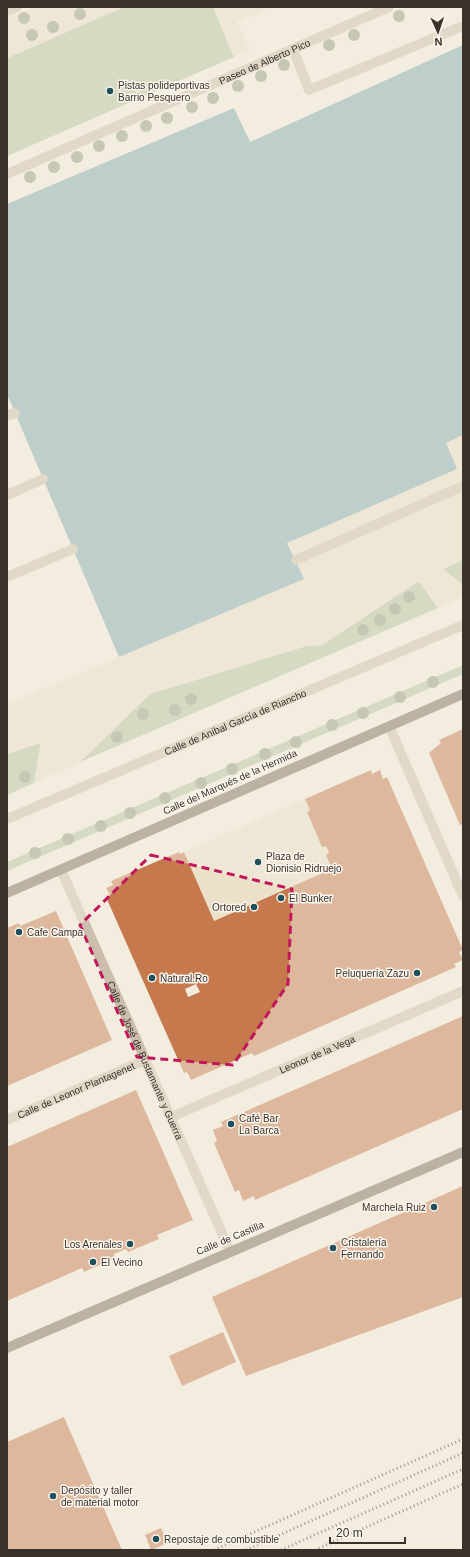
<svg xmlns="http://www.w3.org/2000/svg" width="470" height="1557" viewBox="0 0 470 1557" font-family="Arial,sans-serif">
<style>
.green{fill:#b3c3a0}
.plaza{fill:#ebe0c8}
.water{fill:#7fa8b0}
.building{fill:#c5794d;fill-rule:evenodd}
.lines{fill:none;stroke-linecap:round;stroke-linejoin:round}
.minor{stroke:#ccbeac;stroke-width:10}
.major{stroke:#7b6b5c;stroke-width:10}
.rail{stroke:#3a312b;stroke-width:3;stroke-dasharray:1 3;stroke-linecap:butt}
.tree{fill:#939b7e}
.marked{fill:none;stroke:#c2185b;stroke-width:3;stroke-dasharray:8 5;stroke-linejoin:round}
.poi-dot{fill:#20505b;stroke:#faf6ed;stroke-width:1.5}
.labels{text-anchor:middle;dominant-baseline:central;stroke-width:3;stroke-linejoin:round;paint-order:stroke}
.street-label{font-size:10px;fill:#3a312b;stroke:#faf6ed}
.poi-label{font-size:10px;fill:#3a312b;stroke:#faf6ed;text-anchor:start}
</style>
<rect width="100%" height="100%" fill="#f3ede0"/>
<!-- green -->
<path class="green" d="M124,7h89l21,50 -227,99v-98z
M463,560v25l-20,-16z
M419,581l19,27 -358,154 70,-68 156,-48 16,-1z
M463,665v9l-456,197v-9z
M41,742l-7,41 -27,12v-41z"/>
<!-- plaza -->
<path class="plaza" d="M34,7h90l-117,51v-39z
M213,7h58l-34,15 13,28 -16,7z
M463,435v125l-20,9 20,16v12l-25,11 -19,-27 -97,64 -16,1 -156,48 -70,68 -46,21 7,-40 -34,11v-50l297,-125 -17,-36 170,-74 -11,-26z
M305,799l5,11 -3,2 15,35 4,-1 3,7 -3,2 6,14 -118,52 -30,-69z"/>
<!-- water -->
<path class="water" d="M463,45v390l-17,8 11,26 -170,74 17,36 -185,78 -112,-263v-190l227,-96 16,34z"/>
<!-- building -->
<path class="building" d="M463,729v95l-3,1 -31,-72 12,-10 -2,-3z
M371,770l1,4 8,-4 3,9 4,-2 76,173 -4,2 4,8 -9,4 2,3 -202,89 -2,-3 -61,27 -4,-8 -3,1 -44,-99 -34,-77 4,-2 -4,-7 7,-3 -2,-4 68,-29 1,2 4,-2 30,69 118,-52 -6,-14 3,-2 -3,-7 -4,1 -15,-35 3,-2 -5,-11zM196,984l4,8 -12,5 -3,-8z
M56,911l56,129 -105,46v-158l12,-5 1,3z
M463,1016v93l-208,91 -1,-4 -11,5 -4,-11 -4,2 -21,-49 3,-2 -4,-11 10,-4 -2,-4z
M136,1090l57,130 -36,15 2,4 -31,13 -2,-3 -12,5 1,4 -31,14 -2,-4 -75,33v-154z
M463,1186v111l-217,79 -34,-79z
M223,1332l13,30 -54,24 -13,-30z
M64,1417l58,133h-115v-108z
M161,1528l7,15 -17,7 -6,-15z"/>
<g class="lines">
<!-- minor -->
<g class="minor">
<path d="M7,11l10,-4"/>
<path d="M293,49l16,41 154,-64"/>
<path id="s1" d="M7,174l382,-167"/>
<path d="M7,416l8,-3"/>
<path d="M7,495l36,-16"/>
<path d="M296,560l167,-74"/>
<path d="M7,577l66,-28"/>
<path d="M389,726l74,170"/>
<path id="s2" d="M7,819l456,-194"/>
<path id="s3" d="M61,870l169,381"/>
<path id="s4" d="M171,1117l292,-126"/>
<path id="s5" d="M7,1120l138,-60"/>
</g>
<!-- major -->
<path class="major" d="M7,893l456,-199
M7,1348l456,-196"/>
<!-- rail -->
<path class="rail" d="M214,1550l249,-111
M246,1550l217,-97
M281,1550l182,-81
M315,1550l148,-66"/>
</g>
<!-- trees -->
<g class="tree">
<circle cx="80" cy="14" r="6"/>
<circle cx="399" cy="16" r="6"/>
<circle cx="24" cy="18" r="6"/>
<circle cx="53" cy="27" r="6"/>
<circle cx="32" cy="35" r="6"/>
<circle cx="354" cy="35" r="6"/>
<circle cx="329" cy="45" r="6"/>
<circle cx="284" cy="65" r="6"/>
<circle cx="261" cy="76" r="6"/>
<circle cx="238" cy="86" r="6"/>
<circle cx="213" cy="98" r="6"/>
<circle cx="192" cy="107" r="6"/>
<circle cx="167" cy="118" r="6"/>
<circle cx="146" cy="126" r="6"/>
<circle cx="122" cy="136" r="6"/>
<circle cx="99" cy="146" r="6"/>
<circle cx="77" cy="157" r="6"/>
<circle cx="54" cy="167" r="6"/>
<circle cx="30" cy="177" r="6"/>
<circle cx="409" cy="597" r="6"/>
<circle cx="395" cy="609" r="6"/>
<circle cx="380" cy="620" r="6"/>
<circle cx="363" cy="630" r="6"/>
<circle cx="433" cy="682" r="6"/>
<circle cx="400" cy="697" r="6"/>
<circle cx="191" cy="699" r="6"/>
<circle cx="175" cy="710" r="6"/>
<circle cx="363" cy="713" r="6"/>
<circle cx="143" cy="714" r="6"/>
<circle cx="332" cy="725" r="6"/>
<circle cx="117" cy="737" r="6"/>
<circle cx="296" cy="742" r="6"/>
<circle cx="265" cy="754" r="6"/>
<circle cx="232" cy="769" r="6"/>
<circle cx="25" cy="777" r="6"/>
<circle cx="201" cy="783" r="6"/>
<circle cx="165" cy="798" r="6"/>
<circle cx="130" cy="813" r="6"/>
<circle cx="101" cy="826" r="6"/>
<circle cx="68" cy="839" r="6"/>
<circle cx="35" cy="853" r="6"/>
</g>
<!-- marked area -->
<path d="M0 0H470V1557H0ZM151,855l141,34 -4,95 -55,81 -96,-8 -57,-132z" fill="#f3ede0" fill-opacity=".55" fill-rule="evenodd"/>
<path class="marked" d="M151,855l141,34 -4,95 -55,81 -96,-8 -57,-132z"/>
<!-- markers -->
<g class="poi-dot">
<circle cx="110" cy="91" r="4"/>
<circle cx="258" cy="862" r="4"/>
<circle cx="281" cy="898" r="4"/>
<circle cx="254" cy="907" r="4"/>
<circle cx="19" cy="932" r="4"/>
<circle cx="417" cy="973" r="4"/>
<circle cx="152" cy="978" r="4"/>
<circle cx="231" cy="1124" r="4"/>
<circle cx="434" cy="1207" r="4"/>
<circle cx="130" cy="1244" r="4"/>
<circle cx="333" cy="1248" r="4"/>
<circle cx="93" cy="1262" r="4"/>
<circle cx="53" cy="1496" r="4"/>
<circle cx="156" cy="1539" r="4"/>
</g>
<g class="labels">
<!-- street labels -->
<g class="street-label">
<text stroke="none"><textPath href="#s1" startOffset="281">Paseo de Alberto Pico</textPath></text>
<text stroke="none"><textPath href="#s2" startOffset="248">Calle de Anibal García de Riancho</textPath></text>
<text transform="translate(230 782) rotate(-24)">Calle del Marqués de la Hermida</text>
<text stroke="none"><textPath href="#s4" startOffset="159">Leonor de la Vega</textPath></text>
<text stroke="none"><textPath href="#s3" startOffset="208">Calle de José de Bustamante y Guerra</textPath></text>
<text stroke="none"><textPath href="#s5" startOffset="75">Calle de Leonor Plantagenet</textPath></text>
<text transform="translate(230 1238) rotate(-23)">Calle de Castilla</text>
</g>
<!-- poi labels -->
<g class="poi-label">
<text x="118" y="85">Pistas polideportivas<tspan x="118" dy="12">Barrio Pesquero</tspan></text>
<text x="266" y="856">Plaza de<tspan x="266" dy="12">Dionisio Ridruejo</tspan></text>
<text x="289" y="898">El Bunker</text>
<text x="246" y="907" text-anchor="end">Ortored</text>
<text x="27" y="932">Cafe Campa</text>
<text x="409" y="973" text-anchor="end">Peluquería Zazu</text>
<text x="160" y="978">Natural.Ro</text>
<text x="239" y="1118">Café Bar<tspan x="239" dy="12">La Barca</tspan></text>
<text x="426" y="1207" text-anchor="end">Marchela Ruiz</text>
<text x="341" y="1242">Cristalería<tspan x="341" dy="12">Fernando</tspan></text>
<text x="122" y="1244" text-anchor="end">Los Arenales</text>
<text x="101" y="1262">El Vecino</text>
<text x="61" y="1490">Depósito y taller<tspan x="61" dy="12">de material motor</tspan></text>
<text x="164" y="1539">Repostaje de combustible</text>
</g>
</g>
<!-- border -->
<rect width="470" height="1557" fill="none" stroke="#3a312b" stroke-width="16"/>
<!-- north arrow -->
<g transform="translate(438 32) rotate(177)" stroke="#faf6ed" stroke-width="3" paint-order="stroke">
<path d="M0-3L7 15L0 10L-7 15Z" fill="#3a312b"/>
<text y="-6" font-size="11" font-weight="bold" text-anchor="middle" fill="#3a312b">N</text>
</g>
<!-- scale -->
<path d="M330 1537v6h75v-6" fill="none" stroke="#3a312b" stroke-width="2"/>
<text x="336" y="1537" font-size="12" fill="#3a312b" stroke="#faf6ed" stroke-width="3" paint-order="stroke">20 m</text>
</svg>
